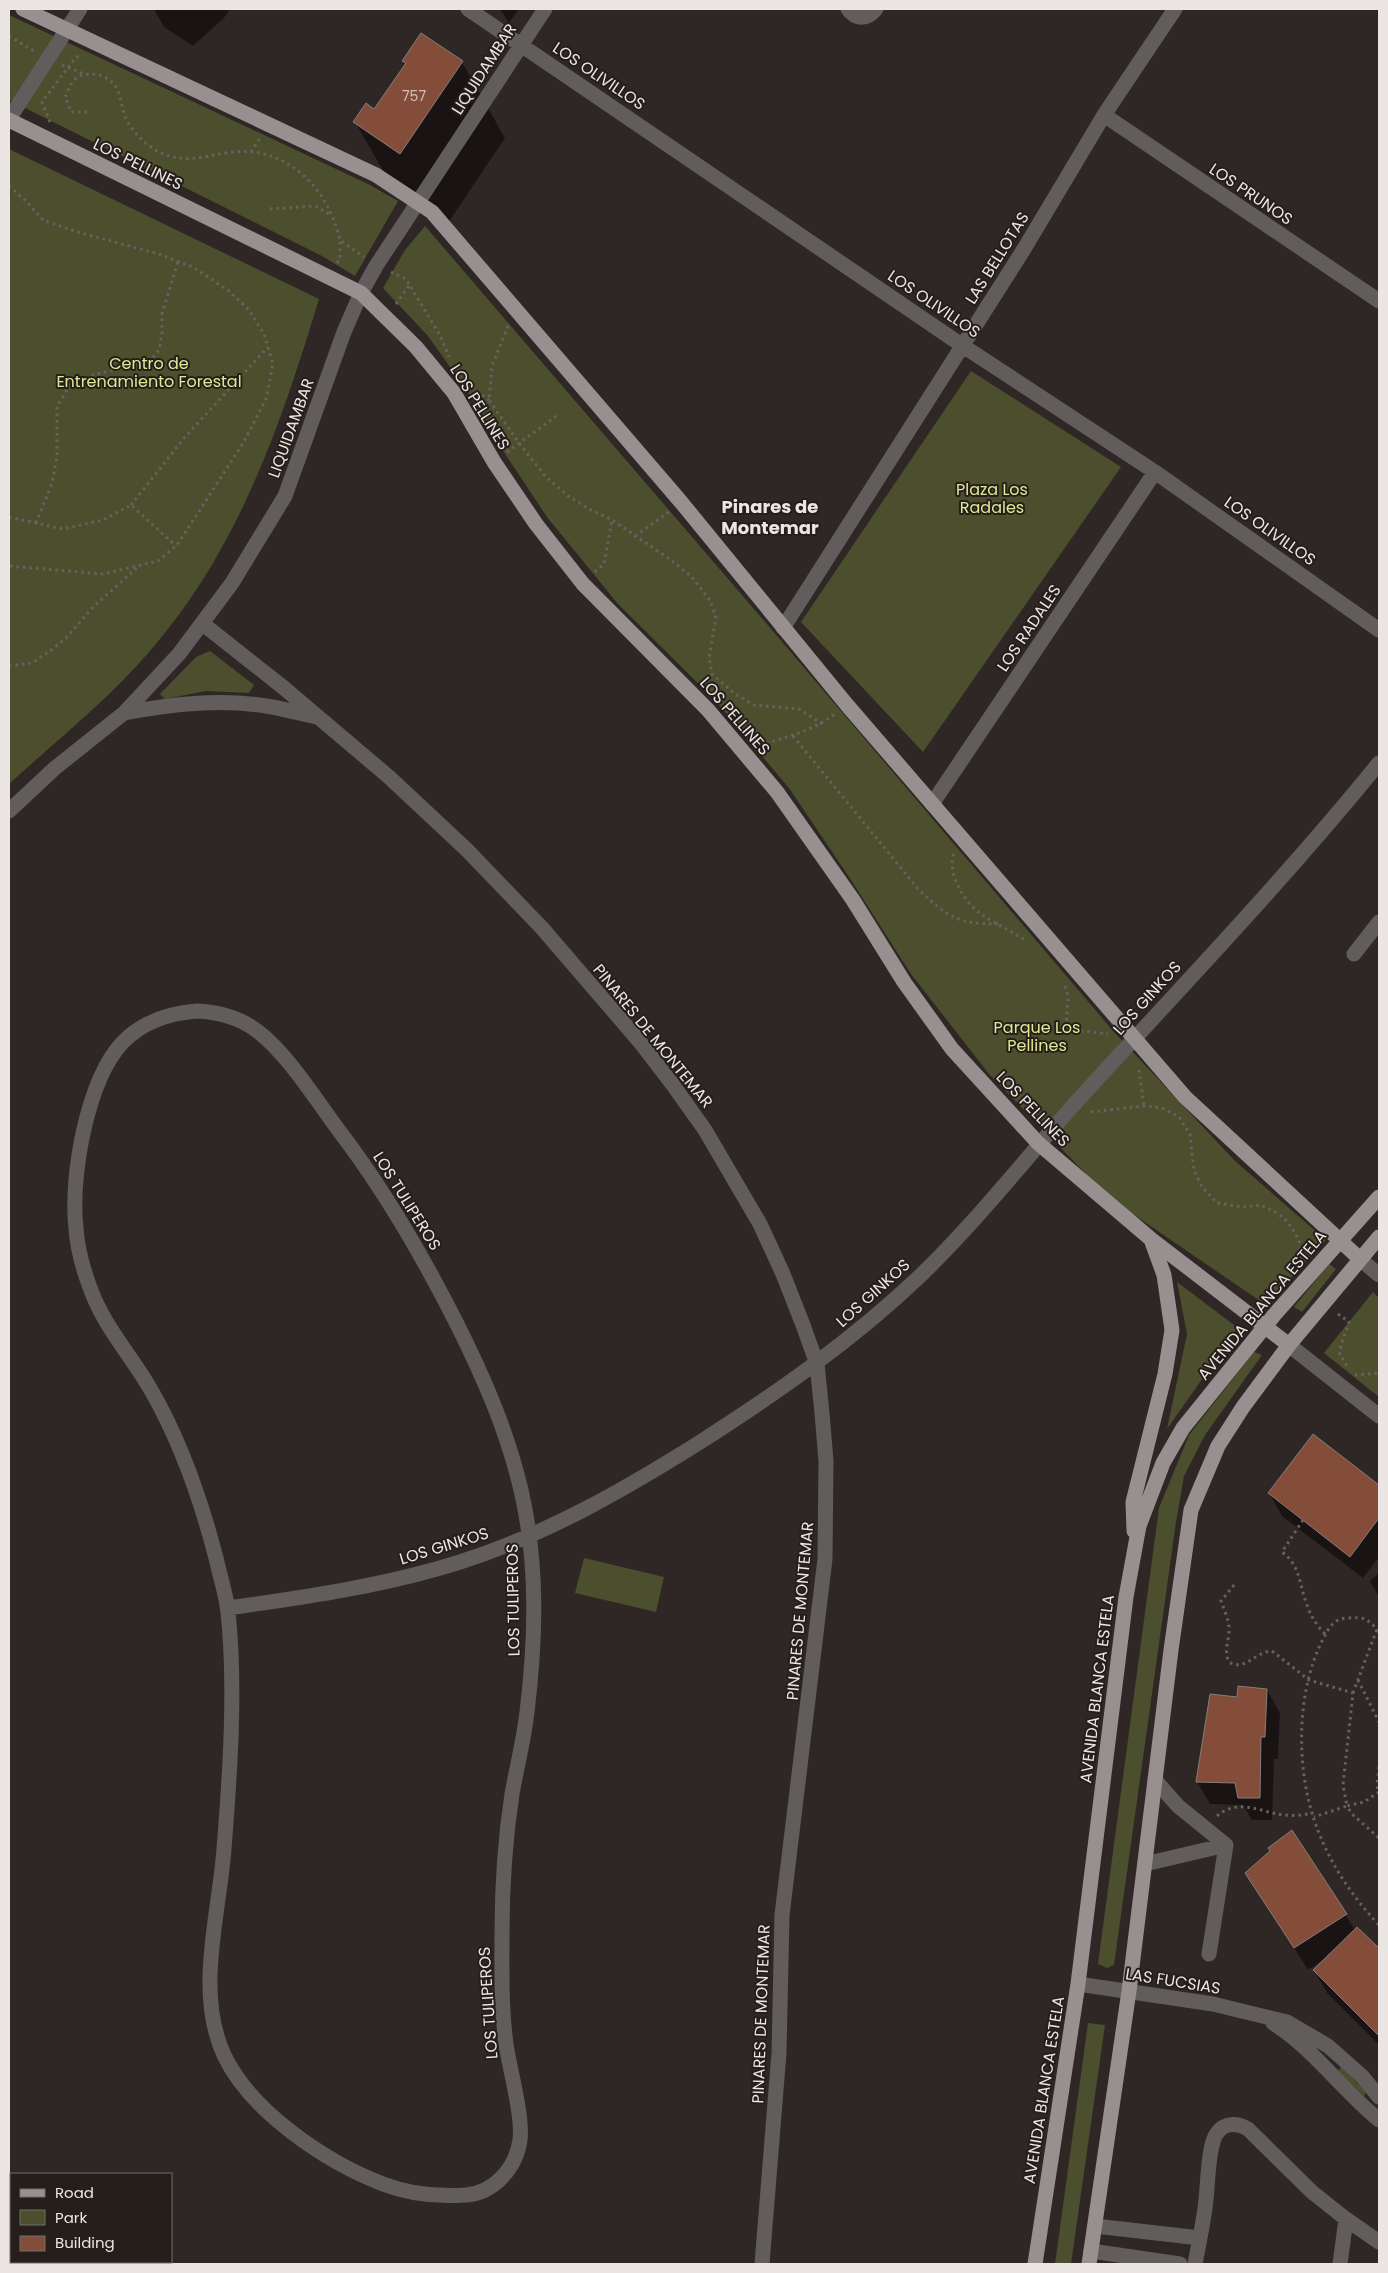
<svg xmlns="http://www.w3.org/2000/svg" width="1388" height="2273" viewBox="0 0 1388 2273" font-family="Poppins,sans-serif">
<style>
.green{fill:#4b4f2e}
.shadow{fill:#0007}
.building{fill:#834d3a;stroke:#867d7a}
.lines{fill:none;stroke-linecap:round;stroke-linejoin:round}
.path{stroke:#68615f;stroke-width:3;stroke-dasharray:2.5 4;stroke-linecap:butt}
.minor{stroke:#615d5d;stroke-width:15}
.major{stroke:#988f90;stroke-width:15}
.labels{text-anchor:middle;dominant-baseline:central;stroke-width:4;stroke-linejoin:round;paint-order:stroke}
.number-label{font-size:14px;fill:#d1c0ba}
.street-label{font-size:16px;fill:#ebe6e4;stroke:#251e1b}
.park-label{font-size:16px;fill:#dfe993;stroke:#251e1b}
.neighbourhood-label{font-size:18px;font-weight:bold;fill:#ebe6e4;stroke:#251e1b}
</style>
<rect width="100%" height="100%" fill="#2f2725"/>
<!-- green -->
<path class="green" d="M9,15l361,170 28,16 -43,75 -33,-20 -313,-156z
M9,149l310,150c-39,128 -80,249 -169,352 -42,49 -94,90 -141,133z
M425,226l347,404 342,402 121,129 91,79 -60,65 -139,-95 -37,-32 -101,-104 -78,-100 -60,-94 -62,-92 -76,-90 -95,-94 -71,-87 -57,-86 -23,-40 -39,-55 -45,-48 22,-38z
M971,371l150,96 -198,285 -122,-130z
M210,651l44,34 -5,8 -43,-2 -41,8 -5,-5 36,-37z
M1329,1264l7,5 -34,43 -8,-5z
M1177,1282l61,46 -71,101 20,-95z
M1373,1292l6,6v99l-55,-44z
M1254,1352l8,3 -57,80 -21,41 -8,46 -62,443 -7,3 -9,-4 61,-456 30,-73z
M584,1558l80,19 -8,35 -81,-19z
M1088,2023l17,2 -34,239h-16z
M1342,2066l24,26 -2,4 -26,-25z"/>
<!-- shadow -->
<path class="shadow" d="M154,9h76l-6,9 -31,28 -29,-19z
M500,9h19l-10,14z
M404,61l58,1 43,76 -61,91 -45,-31 -44,-76 20,-12 31,-45z
M1313,1436l66,50v71l-16,21 -81,-62 -13,-23z
M1379,1573v24l-9,-16z
M1267,1690l13,23 -2,46h-4l-2,61h-20l-9,-15 -33,-1 -13,-22 41,-84z
M1291,1832l64,98 2,-2 22,22v95l-52,-52 -13,-23 8,-9 -14,9 -61,-97z"/>
<!-- building -->
<path class="building" d="M421,33l42,28 -63,93 -47,-32 13,-19 8,6 32,-46 -4,-2z
M1313,1434l66,51v33l-29,39 -82,-64z
M1238,1686l29,3 -2,48h-4l-1,61h-22l-3,-15 -39,-1 14,-88 27,3z
M1292,1830l55,84 -53,34 -49,-75 25,-22 -2,-3z
M1357,1927l22,21v88l-66,-66z"/>
<g class="lines">
<!-- path -->
<path class="path" d="M9,36l25,15
M62,65l22,9
M87,112h-16l-6,-15c3,-5 5,-13 9,-17 12,-11 36,-6 43,9 5,11 5,24 12,35 7,12 18,21 30,28 26,13 48,3 74,0 55,-6 96,38 107,88l24,17
M50,122l-8,-20 34,-45 6,-1
M251,152l9,-14
M9,186l17,15 17,19 31,11 85,23 34,13 36,24 20,19 15,24 9,30 -7,35 -24,46 -65,100 -19,16 -55,13 -94,-8
M270,209l45,-3 16,9
M337,263l3,-4v-19
M391,272l15,7 35,58 8,20
M396,304l13,-18
M508,326l-16,40 -3,34 30,43 26,33 23,20 21,13 23,11 56,38 24,19 19,25 5,16 -7,39 3,17 22,19 20,12 45,4 23,15
M472,387l17,13
M507,452l52,-38
M131,505l54,-68 83,-90
M9,517l54,12 40,-9 28,-15 45,41
M36,523l16,-40 5,-27v-49l14,-24 18,-7 61,-15 9,-11 3,-16v-20l16,-53
M635,536l34,-24
M595,572l9,-8 8,-44
M9,666l23,-3 18,-12 16,-13 27,-31 47,-42
M793,736l126,154c30,28 39,34 80,34
M760,745c27,-8 52,-14 75,-31
M954,854c-8,20 12,50 28,61 14,9 29,16 43,25
M1065,986l3,10 -2,33 42,5
M1139,1070l5,36
M1091,1112l53,-6 18,2 17,9 11,17 4,36 8,17 15,16 26,4 17,-2 17,8 11,9 11,18 1,21
M1338,1314l11,8 -10,30 9,16
M1355,1375l24,-2
M1303,1520l-21,32c19,14 17,33 25,53 4,12 10,21 19,30
M1234,1585l-13,16c3,8 7,17 8,26 1,12 -6,24 0,35 16,10 27,-11 43,-11l37,29 44,13 -10,92 4,21 -33,11
M1379,1631c-13,-13 -14,-14 -32,-13 -14,1 -18,10 -24,21 -23,45 -26,105 -16,154 10,50 37,95 72,132
M1358,1680l21,42
M1353,1693l24,-64
M1379,1767l-2,18 2,8
M1379,1792l-15,10 -17,4 5,8 27,24
M1217,1816c23,-19 44,-3 68,-1 9,1 19,0 28,-2"/>
<!-- minor -->
<path class="minor" d="M468,9l495,337 192,126 224,158
M848,9c8,11 19,11 28,0
M1104,115l275,186
M9,119l71,-110
M203,624l81,64 105,89 78,73 75,78 98,114 33,43 32,45 55,94 23,50 20,51 14,39 5,49 4,48 -1,98 -43,356 -3,138 -17,211
M783,628l241,-379 80,-134 71,-106
M124,713c48,-9 99,-15 148,-6 16,3 31,7 45,10
M932,804l223,-332
M9,811l46,-43 69,-55 55,-59 53,-71 53,-87 59,-164 17,-39 15,-27 169,-257
M1354,954l25,-32
M197,1011c19,1 37,5 53,15 33,20 66,74 90,106 45,59 82,123 116,190 27,54 51,108 65,168 17,73 15,148 6,222 -3,27 -10,54 -15,82 -7,46 -10,93 -10,139 0,37 -1,74 4,111 4,27 17,72 14,96 -4,28 -26,53 -54,55 -28,2 -57,-1 -83,-11 -57,-22 -132,-72 -159,-129 -29,-63 -5,-139 0,-206 6,-75 12,-162 4,-237 -2,-18 -8,-36 -12,-54 -15,-58 -35,-116 -65,-168 -22,-38 -49,-65 -63,-108 -6,-17 -11,-36 -12,-54 -6,-51 11,-147 46,-185 21,-22 47,-30 75,-32z
M1360,1259l19,16
M1289,1345l90,71
M228,1608c78,-11 156,-22 232,-46 85,-27 162,-71 237,-118 80,-51 156,-104 224,-169 60,-58 111,-125 168,-187 98,-107 199,-213 290,-325
M1155,1780l23,26 48,39
M1145,1864l81,-19 -17,109
M1078,1984l135,20 74,18 41,24 34,30 17,21
M1273,2023c41,26 69,67 106,97
M1095,2226l105,12
M9,2248l2,4
M1091,2251l89,13
M18,2262l1,2
M1195,2264c4,-22 9,-43 11,-65 2,-16 2,-54 11,-66 8,-11 20,-10 31,-4l64,63 34,27 33,23
M1340,2264l6,-45"/>
<!-- major -->
<path class="major" d="M23,9l353,166 56,37 249,290 166,203 338,392 175,162
M9,120l352,173 55,54 38,46 40,69 42,62 47,60 125,126 69,82 76,108 51,82 48,67 86,94 114,97 137,105
M1134,1531l-1,-29 32,-128 7,-44 -8,-55 -12,-33
M1035,2264l43,-280 48,-387 13,-71 24,-63 20,-35 92,-114 104,-117
M1089,2264l40,-273 42,-341 20,-140 27,-64 25,-39 46,-62 90,-108"/>
</g>
<g class="labels">
<!-- number labels -->
<g class="number-label">
<text x="414" y="96">757</text>
</g>
<!-- street labels -->
<g class="street-label">
<text transform="translate(484 69) rotate(-57)">LIQUIDAMBAR</text>
<text transform="translate(599 76) rotate(34)">LOS OLIVILLOS</text>
<text transform="translate(138 164) rotate(26)">LOS PELLINES</text>
<text transform="translate(1251 194) rotate(34)">LOS PRUNOS</text>
<text transform="translate(997 258) rotate(-58)">LAS BELLOTAS</text>
<text transform="translate(934 304) rotate(34)">LOS OLIVILLOS</text>
<text transform="translate(480 407) rotate(58)">LOS PELLINES</text>
<text transform="translate(291 428) rotate(-70)">LIQUIDAMBAR</text>
<text transform="translate(1270 531) rotate(35)">LOS OLIVILLOS</text>
<text transform="translate(1029 628) rotate(-56)">LOS RADALES</text>
<text transform="translate(735 716) rotate(49)">LOS PELLINES</text>
<text transform="translate(1147 998) rotate(-48)">LOS GINKOS</text>
<text transform="translate(653 1036) rotate(51)">PINARES DE MONTEMAR</text>
<text transform="translate(1033 1109) rotate(46)">LOS PELLINES</text>
<text transform="translate(407 1201) rotate(58)">LOS TULIPEROS</text>
<text transform="translate(873 1293) rotate(-42)">LOS GINKOS</text>
<text transform="translate(1262 1305) rotate(-50)">AVENIDA BLANCA ESTELA</text>
<text transform="translate(444 1546) rotate(-17)">LOS GINKOS</text>
<text transform="translate(513 1600) rotate(-91)">LOS TULIPEROS</text>
<text transform="translate(800 1611) rotate(-85)">PINARES DE MONTEMAR</text>
<text transform="translate(1097 1689) rotate(-83)">AVENIDA BLANCA ESTELA</text>
<text transform="translate(1173 1981) rotate(9)">LAS FUCSIAS</text>
<text transform="translate(488 2003) rotate(-94)">LOS TULIPEROS</text>
<text transform="translate(761 2014) rotate(-88)">PINARES DE MONTEMAR</text>
<text transform="translate(1044 2090) rotate(-81)">AVENIDA BLANCA ESTELA</text>
</g>
<!-- park labels -->
<g class="park-label">
<text x="149" y="363">Centro de<tspan x="149" dy="18">Entrenamiento Forestal</tspan></text>
<text x="992" y="489">Plaza Los<tspan x="992" dy="18">Radales</tspan></text>
<text x="1037" y="1027">Parque Los<tspan x="1037" dy="18">Pellines</tspan></text>
</g>
<!-- neighbourhood labels -->
<g class="neighbourhood-label">
<text x="770" y="506">Pinares de<tspan x="770" dy="21">Montemar</tspan></text>
</g>
</g>
<!-- border -->
<rect width="1388" height="2273" fill="none" stroke="#ebe6e4" stroke-width="20"/>
<!-- legend -->
<rect x="10" y="2173" width="162" height="90" fill="#251e1b" stroke="#746e6b"/>
<rect x="20" y="2189" width="25" height="8" fill="#988f90" stroke="#746e6b"/>
<text x="55" y="2198" font-size="15" fill="#ebe6e4">Road</text>
<rect x="20" y="2210" width="25" height="15" fill="#4b4f2e" stroke="#746e6b"/>
<text x="55" y="2223" font-size="15" fill="#ebe6e4">Park</text>
<rect x="20" y="2236" width="25" height="15" fill="#834d3a" stroke="#746e6b"/>
<text x="55" y="2248" font-size="15" fill="#ebe6e4">Building</text>
</svg>
